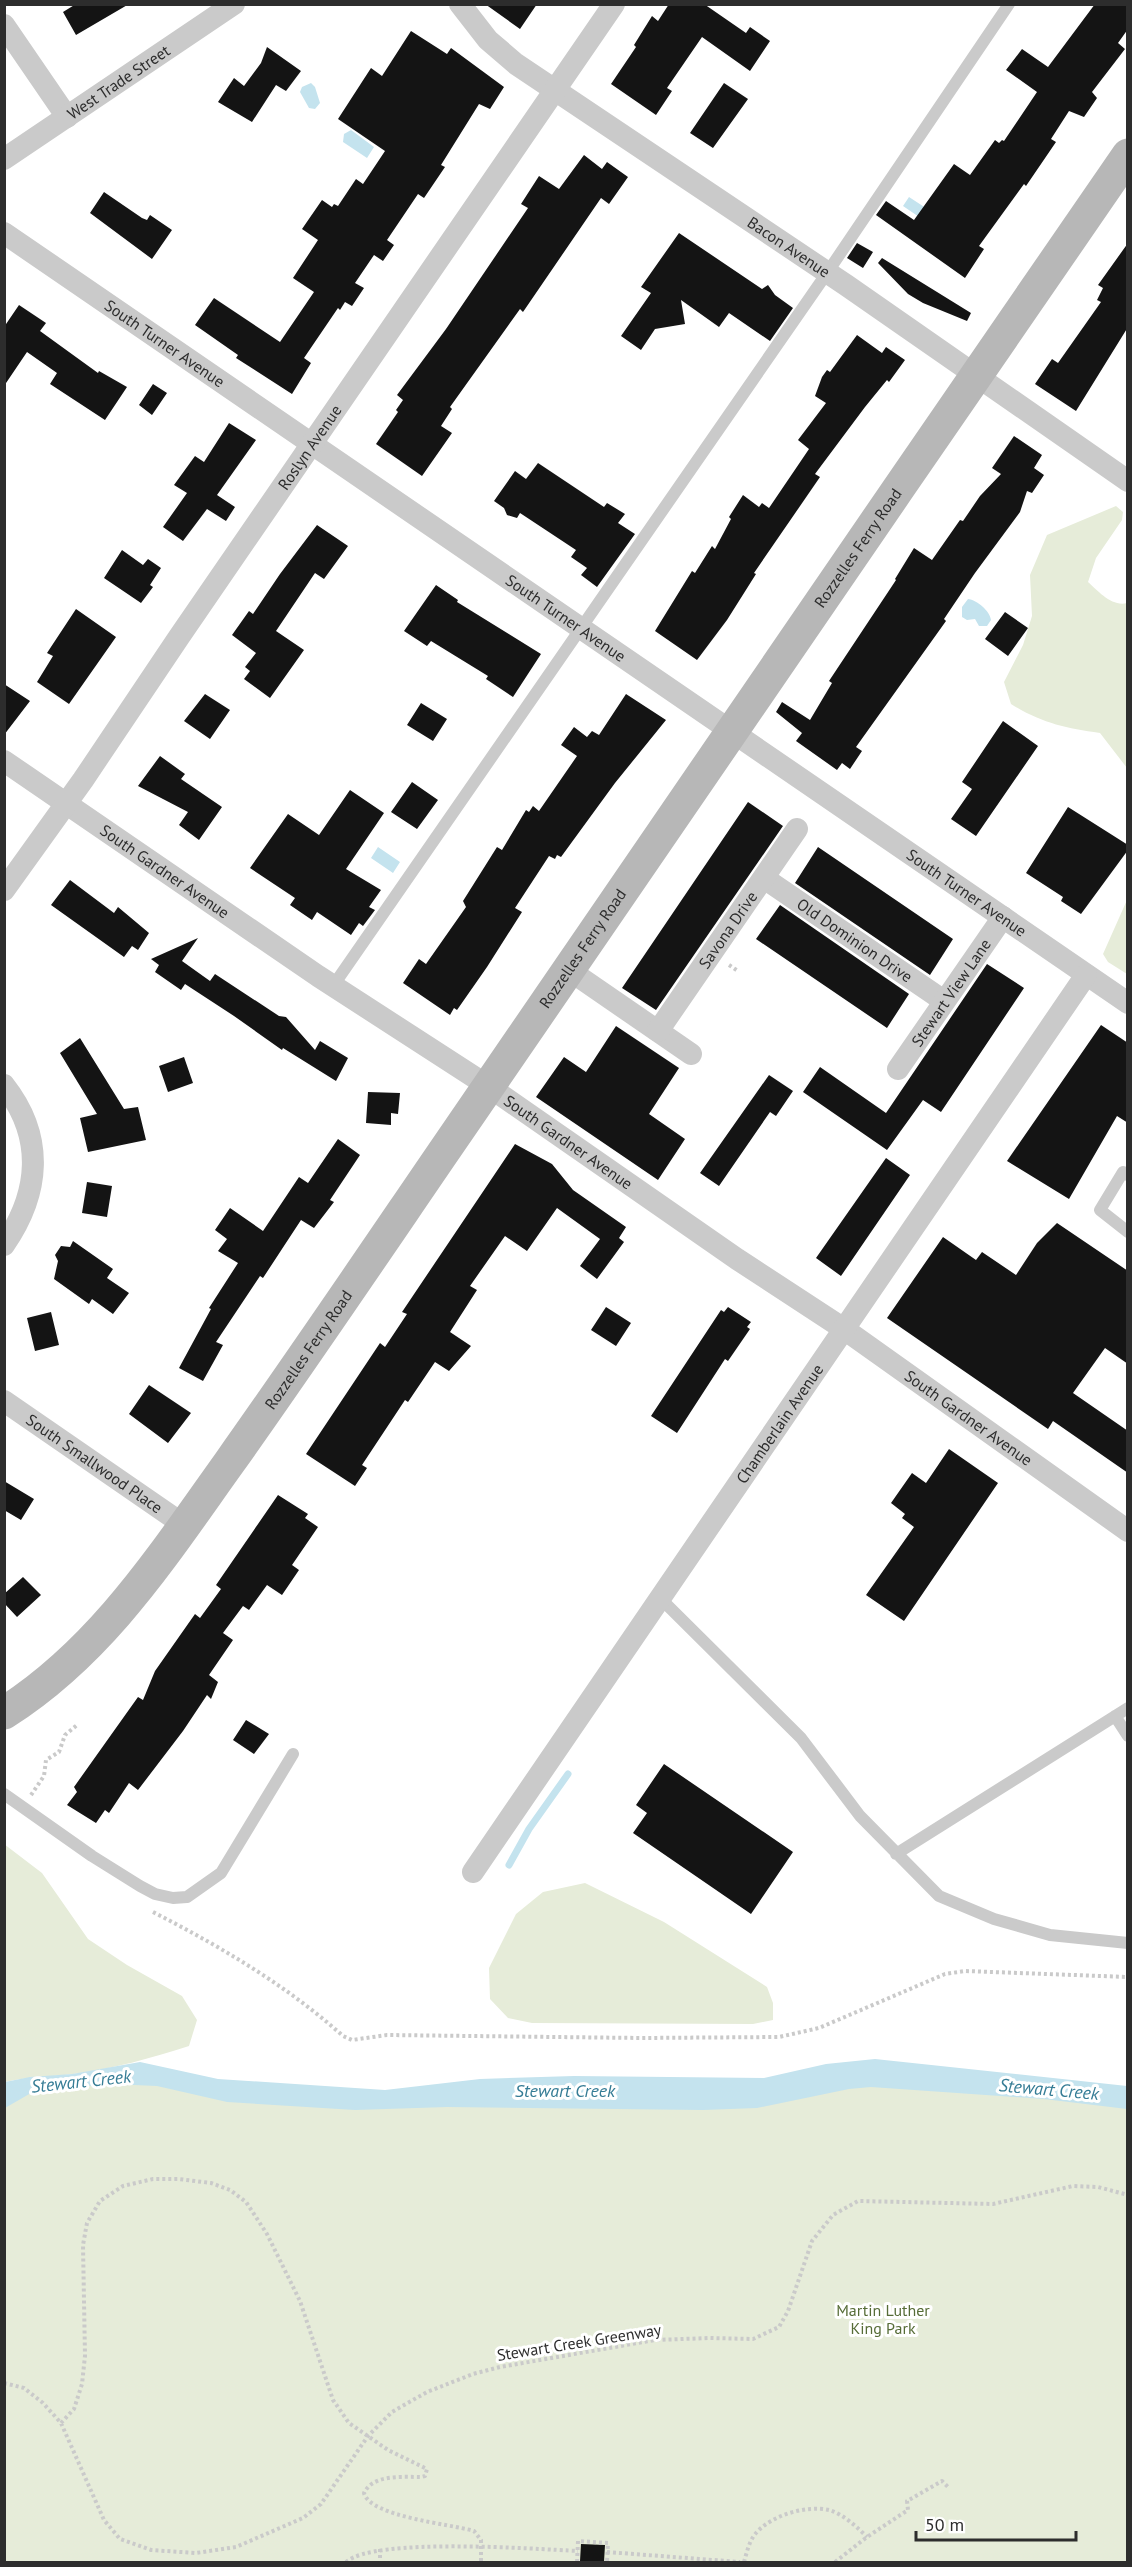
<svg xmlns="http://www.w3.org/2000/svg" width="1132" height="2567" viewBox="0 0 1132 2567" font-family="'PT Sans',sans-serif">
<style>
.green{fill:#e6ecd9}
.water{fill:#c4e3ee}
.lines{fill:none;stroke-linecap:round;stroke-linejoin:round}
.stream{stroke:#c4e3ee;stroke-width:7}
.building{fill:#141414}
.path{stroke:#cacaca;stroke-width:4;stroke-dasharray:3 3;stroke-linecap:butt}
.lane{stroke:#cacaca;stroke-width:12}
.street{stroke:#cacaca;stroke-width:22}
.secondary{stroke:#b7b7b7;stroke-width:33}
.labels{text-anchor:middle;dominant-baseline:central;stroke-width:6;stroke-linejoin:round;paint-order:stroke}
.street-label{font-size:16px;fill:#2d2d2d;stroke:#fff}
.park-label{font-size:16px;fill:#566c37;stroke:#fff}
.water-label{font-size:18px;font-style:italic;fill:#357c95;stroke:#fff}
</style>
<rect width="100%" height="100%" fill="#fff"/>
<!-- green -->
<path class="green" d="M1116,506l7,6 -1,8 -26,38 -8,24c10,9 24,25 39,21v165l-27,-35c-35,-5 -59,-10 -89,-29l-7,-22 19,-37 9,-29 -2,-41 17,-40z
M1127,900l1,74h-1l-19,-12 -5,-8z
M4,1844l38,29 46,66 39,26 55,31 15,24 -8,26c-38,12 -76,23 -116,28 -23,3 -46,3 -68,8z
M585,1883l79,39 103,65 6,16v17l-20,4 -221,-1 -24,-5 -18,-19 -1,-31 27,-54 27,-22z
M865,2075l262,22v465h-1122l-1,-466 68,-16 270,17z"/>
<!-- water -->
<path class="water" d="M311,83l4,4 5,16 -5,6 -6,-1 -9,-16 2,-5z
M351,130l23,17 -7,11 -24,-16 1,-8z
M909,197l23,15 -7,9 -22,-15z
M968,599c9,1 22,12 23,21l-4,6h-8l-4,-7 -8,1 -5,-3v-10z
M378,847l22,15 -7,11 -22,-15z
M875,2059l252,27v23l-83,-10 -173,-12 -22,2 -92,19 -54,2 -256,-3 -92,3 -128,-8 -70,-16 -23,-1 -54,1 -49,7 -26,15v-26l25,-5 42,-3 68,-12 78,17 167,11 95,-11 94,-3 190,2 62,-14z"/>
<g class="lines">
<!-- stream -->
<path class="stream" d="M509,1865l20,-36 39,-55"/>
</g>
<!-- building -->
<path class="building" d="M76,4h53l-53,31 -13,-23z
M485,4h52l-17,25z
M669,4h35l42,29 4,-6 20,14 -20,30 -48,-34 -35,51 5,3 -16,24 -45,-31 25,-37 -2,-2 18,-29 6,5z
M1095,4h33v25l-10,14 7,6 -33,43 5,6 -13,19 -15,-6 -18,28 5,3 -30,44 -2,-2 -45,62 5,3 -19,29 -89,-63 10,-14 28,19 40,-56 16,11 25,-35 4,3 3,-3 2,1 33,-49 -31,-22 16,-21 26,18z
M411,31l36,23 4,-6 53,39 -14,22 -11,-5 -38,61 4,2 -21,31 -6,-4 -31,46 7,5 -11,16 -9,-6 -19,28 9,5 -12,18 -7,-4 -5,8 -2,-2 -34,50 7,5 -19,31 -56,-36 2,-3 -43,-30 19,-27 66,44 34,-50 -21,-14 25,-38 -16,-11 20,-29 10,7 2,-3 4,2 18,-27 7,5 22,-33 -47,-32 33,-51 11,8z
M267,47l34,24 -15,20 -10,-6 -24,37 -34,-20 16,-24 10,8 17,-23z
M724,83l24,16 -35,49 -23,-15z
M584,155l18,14 5,-7 21,15 -19,27 -8,-6 -78,114 -3,-3 -70,98 2,2 -11,17 11,7 -30,43 -46,-32 22,-32 -2,-2 7,-10 -6,-5 49,-66 82,-121 -7,-4 18,-28 20,13z
M104,192l38,26 5,2 3,-5 22,15 -20,29 -62,-46z
M679,233l83,56 6,-4 7,10 18,13 -23,33 -41,-28 -10,14 -38,-27 4,24 -30,5 -14,21 -20,-14 30,-43 -10,-6z
M857,243l16,9 -10,16 -16,-10z
M1128,243v84l-52,84 -41,-27 17,-25 6,4 43,-61 -4,-2 6,-12 -5,-3z
M882,258l89,55 -4,8 -44,-18 -15,-9 -30,-31z
M19,305l27,18 -6,8 58,42 1,-2 28,16 -22,33 -55,-36 7,-11 -30,-21 -23,34v-59z
M857,335l25,18 4,-6 19,13 -16,22 -2,-2 -22,27 -50,67 5,3 -66,96 2,1 -29,46 -30,40 -42,-29 37,-60 3,2 17,-27 3,3 16,-30 -2,-2 14,-22 16,12 3,-4 7,5 40,-59 -11,-9 28,-37 -11,-7 7,-19 5,-7 3,2z
M153,384l14,9 -15,22 -13,-10z
M229,423l27,17 -39,55 18,12 -9,14 -19,-12 -24,32 -20,-14 24,-34 -13,-8 21,-29 9,6z
M1014,436l28,19 -8,13 10,7 -12,18 -5,-2 -7,21 -45,61 -31,46 2,2 -90,126 6,4 -12,18 -8,-6 -5,7 -41,-29 6,-8 -26,-21 6,-10 28,18 22,-37 -3,-2 67,-101 -1,-1 19,-31 18,12 28,-40 3,1 17,-25 21,-22 -9,-6z
M538,463l66,44 3,-4 18,11 -7,9 17,11 -38,53 -16,-12 6,-7 -16,-11 5,-7 -56,-37 -3,5 -10,-3 -3,-7 -10,-7 21,-30 11,8z
M317,525l31,21 -24,33 -9,-6 -39,58 28,19 -34,48 -26,-19 6,-8 -5,-4 11,-14 -24,-18 17,-24 4,3 27,-40z
M122,550l21,15 5,-6 13,9 -11,17 3,2 -12,16 -37,-25z
M436,585l22,15 -1,2 84,52 -28,43 -27,-18 2,-3 -57,-35 -4,5 -23,-15z
M76,609l40,28 -47,67 -32,-22 16,-26 -6,-3z
M1005,612l23,16 -20,28 -23,-17z
M4,684l26,17 -26,34z
M205,694l25,16 -20,29 -26,-18z
M626,694l40,26 -51,63 -54,74 -4,-2 -2,4 -6,-3 -34,52 7,4 -35,55 -30,43 -3,-2 -4,7 -47,-32 16,-24 7,5 40,-57 -3,-6 34,-54 5,3 24,-40 3,2 4,-6 6,5 38,-55 -16,-11 13,-18 13,10 5,-6 7,4z
M421,703l26,16 -14,22 -26,-16z
M1003,721l35,25 -62,90 -25,-17 21,-30 -10,-7z
M160,756l25,18 -4,5 41,28 -23,33 -20,-15 9,-13 -50,-26z
M412,782l26,18 -21,29 -26,-17z
M350,790l34,23 -38,56 35,21 -12,17 6,3 -12,16 -4,-3 -8,12 -34,-23 -5,8 -22,-15 5,-7 -45,-30 38,-54 31,21z
M748,802l35,24 -127,184 -34,-22z
M1068,807l60,38v5l-47,64 -20,-13 2,-4 -37,-24z
M818,847l135,92 -23,36 -135,-92z
M70,880l44,33 4,-6 31,26 -11,17 -6,-4 -8,11 -73,-52z
M780,905l129,89 -22,34 -131,-89z
M198,938l-16,23 28,20 5,-7 64,42 7,1 29,33 5,-9 28,17 -12,23 -53,-33 -1,2 -48,-34 -49,-32 -4,6 -26,-18 4,-7 -8,-6z
M987,964l37,24 -83,124 -18,-12 -36,50 -84,-58 17,-25 66,46z
M1101,1025l27,18v80l-11,-7 -48,83 -62,-38z
M616,1026l63,42 -30,46 36,25 -27,41 -122,-83 28,-40 22,15z
M80,1038l44,71 14,-2 8,33 -58,12 -8,-34 17,-4 -37,-61z
M184,1057l9,26 -25,9 -9,-26z
M769,1075l24,16 -17,25 -6,-4 -51,74 -19,-13z
M368,1092l32,1 -2,21 -7,-1v12l-25,-2z
M338,1139l22,16 -30,45 4,2 -20,26 -13,-8 -38,58 -3,-2 -44,66 7,3 -20,36 -24,-13 32,-59 -2,-1 29,-45 -20,-12 9,-12 -12,-9 15,-22 33,23 36,-54 9,6z
M515,1144l37,20 21,26 53,37 -7,11 5,4 -27,37 -17,-13 20,-27 -43,-31 -30,43 -22,-15 -35,50 7,4 -27,42 21,14 -22,25 -14,-9 -27,40 -3,-2 -43,65 5,3 -12,18 -49,-32 74,-111 5,4 22,-33 -5,-2z
M886,1158l24,17 -69,101 -25,-18z
M87,1182l25,4 -5,31 -25,-4z
M1057,1223l71,48v93l-23,-16 -32,45 55,38v42l-75,-52 -5,8 -161,-111 56,-81 33,23 6,-8 34,23 21,-32z
M73,1241l40,28 -6,9 22,15 -16,21 -21,-15 -3,5 -35,-25 4,-18 -3,-6 6,-9 9,1z
M606,1307l25,16 -15,23 -25,-16z
M728,1307l23,15 -4,5 3,2 -22,32 -3,-2 -48,74 -26,-17 70,-106 3,2z
M51,1312l8,33 -24,6 -8,-33z
M149,1385l42,28 -23,30 -39,-29z
M949,1449l49,34 -94,138 -38,-26 48,-68 -12,-9 3,-4 -14,-11 21,-30 14,10z
M4,1481l30,18 -13,21 -17,-10z
M278,1495l30,19 -3,4 13,9 -26,38 7,5 -17,25 -15,-10 -18,25 -6,-4 -20,27 10,7 -24,35 9,7 -7,17 -4,-4 -24,36 -45,59 -9,-7 -20,30 -4,-3 -9,13 -29,-18 10,-13 -3,-5 64,-90 5,3 12,-29 40,-57 5,4 21,-29 -5,-4z
M23,1577l18,18 -24,22 -13,-14v-9z
M246,1720l23,14 -15,20 -21,-14z
M664,1764l129,88 -42,62 -118,-81 14,-20 -11,-8z
M581,2544l24,1 -1,17 -24,-1z"/>
<g class="lines">
<!-- path -->
<path class="path" d="M729,965l9,6
M31,1795l13,-19 2,-16 13,-8 6,-17 12,-10
M153,1912c68,35 133,73 190,124l9,4 35,-5 254,3 138,-1 40,-9 126,-54 20,-3 163,6
M4,2383l20,5 19,15 18,20 43,97 16,19 31,11 45,3 40,-6 67,-29 18,-14 47,-68 24,-24 35,-20 46,-18 27,-7 155,-27 55,-2 43,1 26,-12 9,-16 24,-70 21,-26 25,-14 135,3 80,-18 25,1 30,8
M61,2423l13,-14 8,-25 3,-28 -2,-111 4,-22 13,-22 23,-15 30,-7h26l32,4 19,7 16,12 21,32 33,67 33,99 16,23 39,27 39,19 -2,7 -4,1c-18,0 -48,-3 -57,16 6,24 87,31 110,38l7,9v22
M380,2549v13
M607,2552l133,10
M346,2562c28,-25 189,-13 232,-11
M577,2562l1,-21 30,2 -1,19
M744,2562c3,-10 5,-21 12,-29 16,-18 50,-28 73,-23 14,4 28,17 38,27
M835,2562l32,-25 41,-27 -1,-9 35,-20 6,6"/>
<!-- lane -->
<path class="lane" d="M333,986l494,-713 182,-269
M1128,1175l-5,-3 -23,38 28,22
M660,1598l141,140 59,78 79,80 55,23 56,16 78,8
M1115,1716l13,20
M4,1794l88,62 48,30 15,8 18,4 14,-1 34,-24 72,-119
M896,1854l232,-146"/>
<!-- street -->
<g class="street">
<path id="s1" d="M460,4l28,36 28,24 330,221 282,196"/>
<path d="M4,25l63,92"/>
<path id="s2" d="M4,159l230,-155"/>
<path id="s3" d="M4,233l1124,770"/>
<path id="s4" d="M4,761l314,215 170,110 249,173 107,70 284,202"/>
<path id="s5" d="M764,878l180,123"/>
<path id="s6" d="M4,890l79,-110 96,-143 435,-633"/>
<path d="M569,970l122,84"/>
<path id="s7" d="M658,1031l139,-202"/>
<path id="s8" d="M898,1069l105,-152"/>
<path d="M4,1085c41,52 36,108 0,160"/>
<path id="s9" d="M4,1401l180,124"/>
<path id="s10" d="M473,1872l613,-897"/>
</g>
<!-- secondary -->
<path class="secondary" id="s11" d="M4,1713c98,-62 159,-158 225,-250 71,-100 140,-202 209,-303 228,-336 460,-670 690,-1005"/>
</g>
<g class="labels">
<!-- street labels -->
<g class="street-label">
<text stroke="none"><textPath href="#s2" startOffset="138">West Trade Street</textPath></text>
<text stroke="none"><textPath href="#s1" startOffset="411">Bacon Avenue</textPath></text>
<text stroke="none"><textPath href="#s3" startOffset="195">South Turner Avenue</textPath></text>
<text stroke="none"><textPath href="#s6" startOffset="538">Roslyn Avenue</textPath></text>
<text stroke="none"><textPath href="#s11" startOffset="1449">Rozzelles Ferry Road</textPath></text>
<text stroke="none"><textPath href="#s3" startOffset="681">South Turner Avenue</textPath></text>
<text stroke="none"><textPath href="#s4" startOffset="195">South Gardner Avenue</textPath></text>
<text stroke="none"><textPath href="#s3" startOffset="1167">South Turner Avenue</textPath></text>
<text stroke="none"><textPath href="#s7" startOffset="123">Savona Drive</textPath></text>
<text stroke="none"><textPath href="#s5" startOffset="110">Old Dominion Drive</textPath></text>
<text stroke="none"><textPath href="#s11" startOffset="963">Rozzelles Ferry Road</textPath></text>
<text stroke="none"><textPath href="#s8" startOffset="93">Stewart View Lane</textPath></text>
<text stroke="none"><textPath href="#s4" startOffset="681">South Gardner Avenue</textPath></text>
<text stroke="none"><textPath href="#s11" startOffset="477">Rozzelles Ferry Road</textPath></text>
<text stroke="none"><textPath href="#s4" startOffset="1167">South Gardner Avenue</textPath></text>
<text stroke="none"><textPath href="#s10" startOffset="543">Chamberlain Avenue</textPath></text>
<text stroke="none"><textPath href="#s9" startOffset="110">South Smallwood Place</textPath></text>
<text transform="translate(579 2342) rotate(-9)">Stewart Creek Greenway</text>
</g>
<!-- park labels -->
<g class="park-label">
<text x="883" y="2310">Martin Luther<tspan x="883" dy="18">King Park</tspan></text>
</g>
<!-- water labels -->
<g class="water-label">
<text transform="translate(81 2081) rotate(-6)">Stewart Creek</text>
<text transform="translate(1049 2089) rotate(5)">Stewart Creek</text>
<text x="565" y="2090">Stewart Creek</text>
</g>
</g>
<!-- border -->
<rect width="1132" height="2567" fill="none" stroke="#2d2d2d" stroke-width="12"/>
<!-- scale -->
<path d="M916 2531v9h160v-9" fill="none" stroke="#2d2d2d" stroke-width="3"/>
<text x="925" y="2531" font-size="18" fill="#2d2d2d" stroke="#ffffff" stroke-width="4.5" paint-order="stroke">50 m</text>
</svg>
